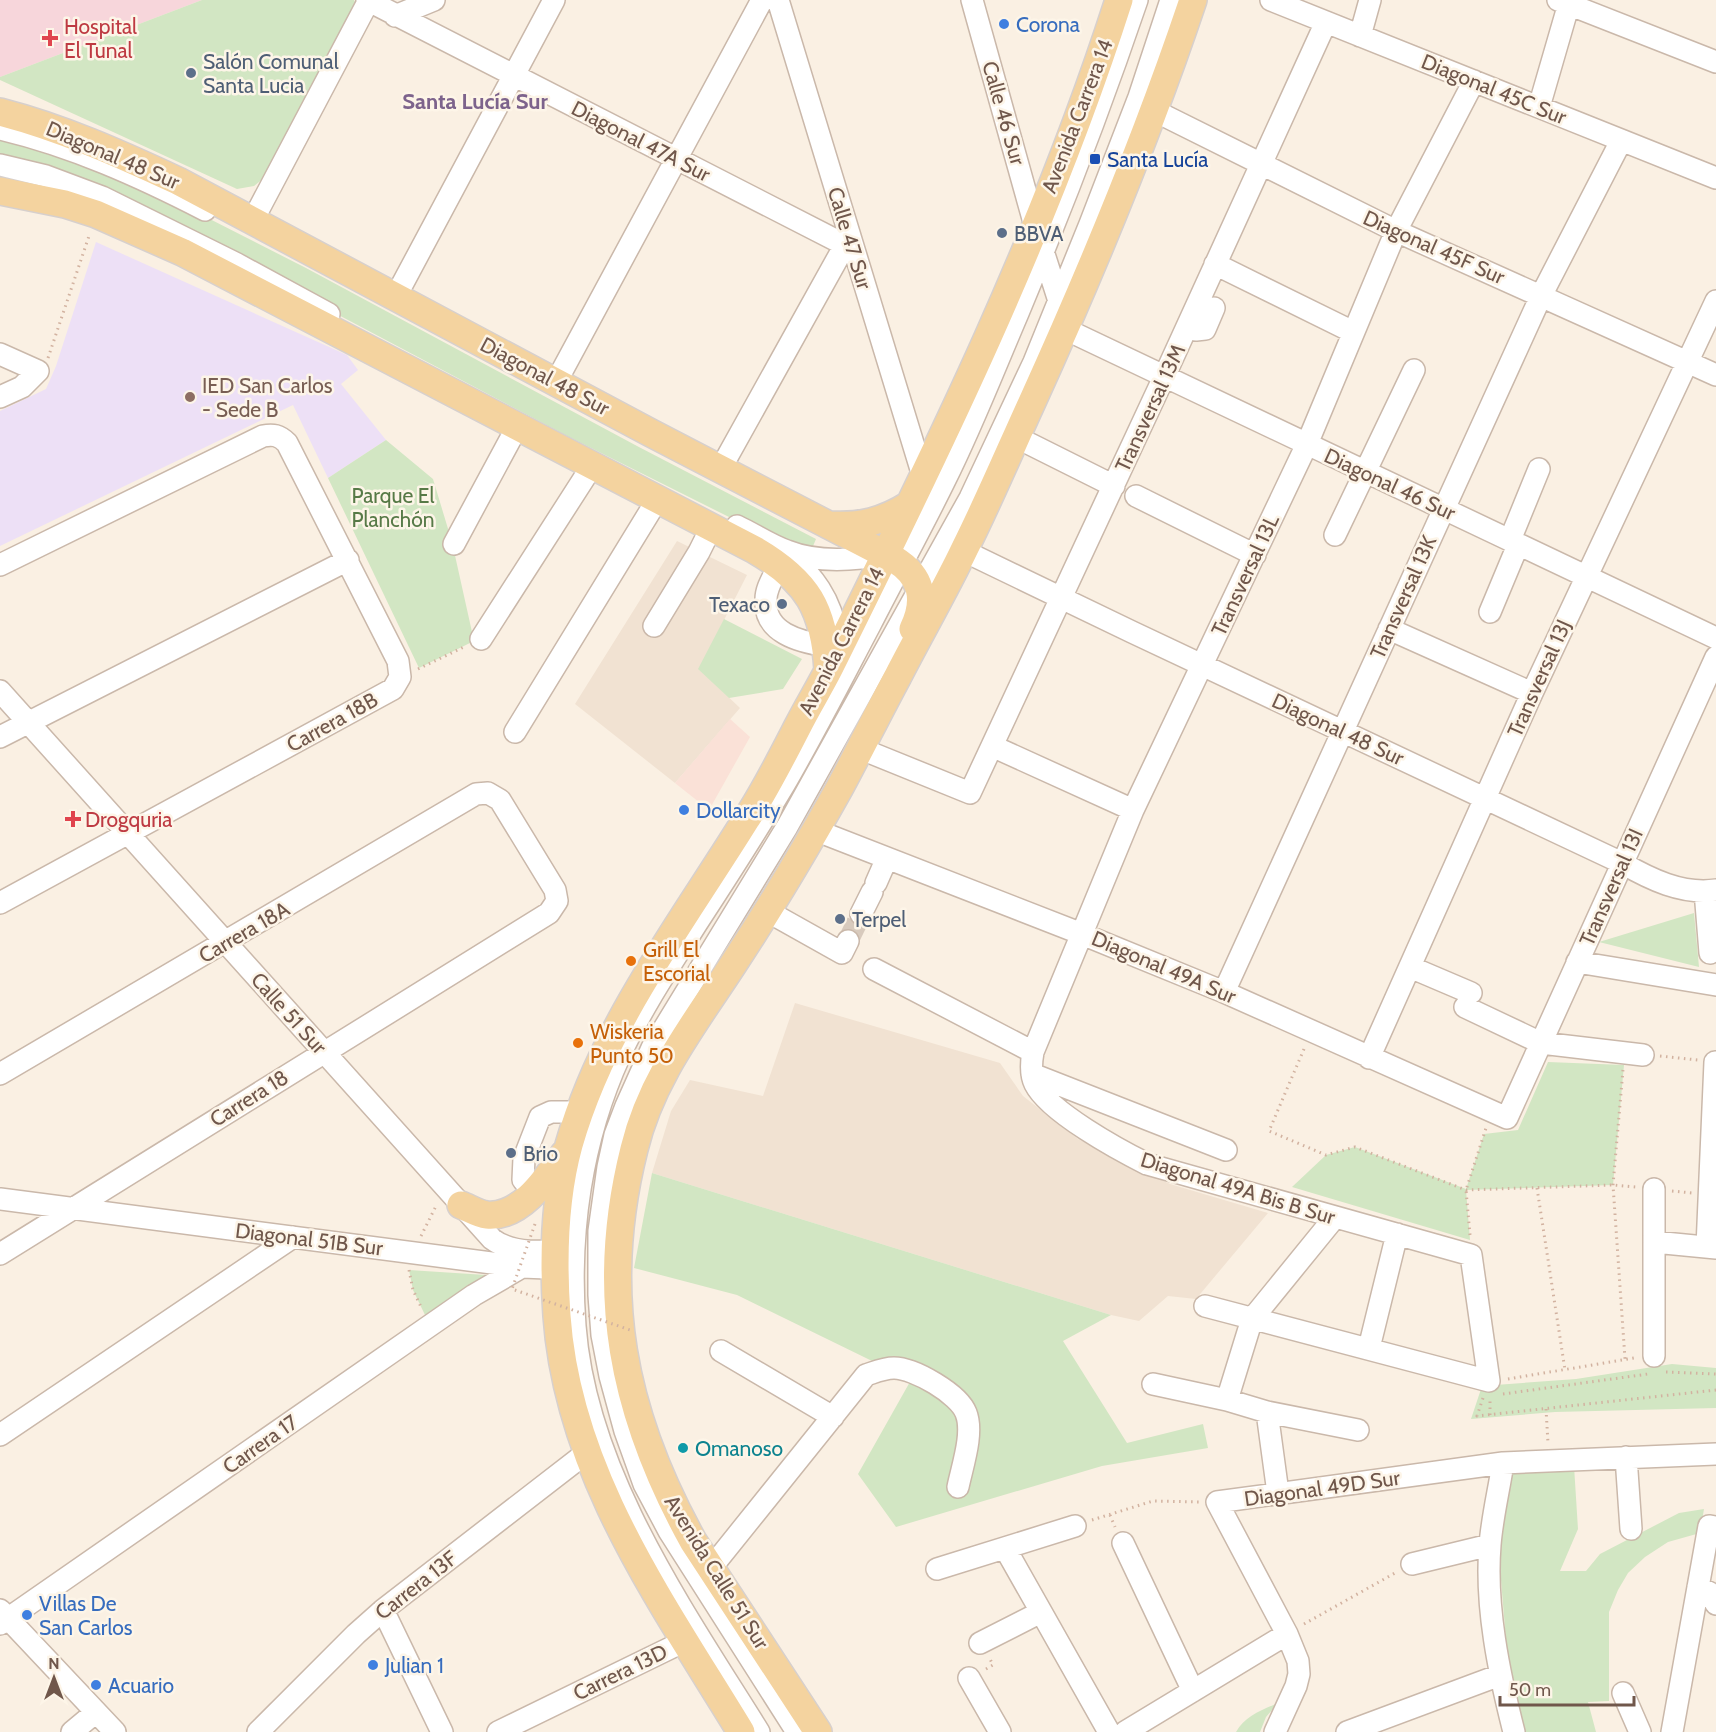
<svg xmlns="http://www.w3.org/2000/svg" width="1716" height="1732" viewBox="0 0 1716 1732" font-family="Cabin,sans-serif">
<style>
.residential{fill:#f1e2d2}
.commercial{fill:#fae1d7}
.education{fill:#ede0f6}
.medical{fill:#f7d6db}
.green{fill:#d2e6c3}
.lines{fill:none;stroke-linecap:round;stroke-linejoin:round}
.minor-tunnel{stroke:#d8cabd;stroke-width:21;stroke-dasharray:21 10;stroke-linecap:butt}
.minor-casing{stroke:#cab8aa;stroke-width:24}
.major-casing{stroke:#d7d0cd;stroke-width:30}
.path{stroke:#d2b2a0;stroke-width:3;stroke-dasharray:1.5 4.5;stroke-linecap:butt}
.minor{stroke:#fff;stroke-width:21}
.major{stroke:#f4d39f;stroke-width:27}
.path-bridge{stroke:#d2b2a0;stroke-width:3;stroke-dasharray:1.5 4.5;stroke-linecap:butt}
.shop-dot{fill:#3f7fe0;stroke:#fdf5e8;stroke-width:2}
.health-dot{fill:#e0444e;stroke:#fdf5e8;stroke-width:2}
.service-dot{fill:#5c6f8a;stroke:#fdf5e8;stroke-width:2}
.transit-dot{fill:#1a4fb4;stroke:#fdf5e8;stroke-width:2}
.education-dot{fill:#8d6e63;stroke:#fdf5e8;stroke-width:2}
.food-dot{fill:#e8710a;stroke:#fdf5e8;stroke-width:2}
.culture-dot{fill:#0f9aa8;stroke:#fdf5e8;stroke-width:2}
.labels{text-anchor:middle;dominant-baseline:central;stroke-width:5;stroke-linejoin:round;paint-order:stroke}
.shop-label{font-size:21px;fill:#366cbe;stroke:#fdf5e8;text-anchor:start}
.health-label{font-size:21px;fill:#be3a42;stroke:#fdf5e8;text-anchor:start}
.service-label{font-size:21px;fill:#4e5e75;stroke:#fdf5e8;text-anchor:start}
.street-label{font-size:21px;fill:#70574b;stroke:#fdf5e8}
.transit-label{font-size:21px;fill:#164399;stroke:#fdf5e8;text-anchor:start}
.education-label{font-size:21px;fill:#785e54;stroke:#fdf5e8;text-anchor:start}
.park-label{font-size:21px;fill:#577a47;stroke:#fdf5e8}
.food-label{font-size:21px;fill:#c56008;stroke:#fdf5e8;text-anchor:start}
.culture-label{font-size:21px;fill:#0d838f;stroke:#fdf5e8;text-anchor:start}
.neighbourhood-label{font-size:22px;font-weight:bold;fill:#7d638c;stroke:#fdf5e8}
</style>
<rect width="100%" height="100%" fill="#faf0e3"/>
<!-- residential -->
<path class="residential" d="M677,541l70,34 -48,94 41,39 -65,75 -100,-79z
M795,1003l205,60 23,33 55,43 92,45 98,29 -72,86 -28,-3 -29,25 -28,-6 -459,-142 19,-62 19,-31 73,16z"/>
<!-- commercial -->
<path class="commercial" d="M730,719l20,18 -41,73 -34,-27z"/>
<!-- education -->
<path class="education" d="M96,242l251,113 11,15 -17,14 45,56 -58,38 -35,-73 -293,141v-135l46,-22 10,-23z"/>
<!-- medical -->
<path class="medical" d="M0,0h202l-202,77z"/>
<!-- green -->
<path class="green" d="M202,0h152l1,2 -91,176 -10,8 -17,3 -237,-109v-3z
M0,134l133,46 173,88 331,178 179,93 -5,12 -42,-14 -198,-99 -427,-226 -144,-52z
M386,440l47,39 19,63 22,99 -55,27 -91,-190z
M724,619l78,40 -19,30 -54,9 -31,-29z
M1694,913l5,54 -100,-25z
M1548,1062l76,3 -11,120 -147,5 4,50 -178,-53 34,-32 29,-8 111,42 18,-55 34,-4z
M652,1173l459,142 -48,26 64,102 76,-19 5,24 -106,18 -206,61 -38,-53 53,-94 -174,-85 -103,-27z
M409,1270l77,5 -61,40 -12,-25z
M1672,1364l44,4v40l-161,4 -84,7 11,-33 94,-7z
M1574,1466l4,63 -18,42h26l14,-17 79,-41 25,-4 -4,24 -32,9 -23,15 -17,16 -10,17 -9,22v89l-21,1 8,30h-73l-14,-56 -11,-132 14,-77z
M1278,1703l-12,14 -6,15h-24c9,-16 26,-22 42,-29z"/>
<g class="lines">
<!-- minor-tunnel -->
<path class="minor-tunnel" d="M848,941l13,-27"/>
<!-- minor casing -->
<g class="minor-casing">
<path id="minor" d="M367,0l486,249
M778,0l145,476
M972,0l63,226 24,75 6,28 651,309
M1271,0l445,178
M1558,0l158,62
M395,16l39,-16
M1360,36l10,-36
M1539,107l31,-107
M1155,111l241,120 320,144
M0,129c72,17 139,47 205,81
M0,165l46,11 56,21 135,67 92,50
M253,220l115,-218
M1215,264l138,68
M396,296l158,-296
M1188,325l8,5 9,-1 9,-21
M0,354l38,17 -16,16 -22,10
M556,382l206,-382
M1030,444l84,42
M721,468l124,-223
M1136,496l119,59
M737,526c17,8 33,19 50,25 30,12 70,9 101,3
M1335,535l79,-165
M1510,540l29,-71
M454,544l63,-117
M964,551l168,81 490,231c28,16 60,32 94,27
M788,552c24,24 44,47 48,83
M779,564c-4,11 -13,23 -13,35 -3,34 34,43 61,47
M0,565l263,-129c10,-2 16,-1 24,7l111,218 2,16 -7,12 -393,214
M1490,612l28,-67
M654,626l45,-74 12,-24
M1389,629l143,64
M481,639l111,-173
M0,691l492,548c21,16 54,13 79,10
M515,732l142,-232
M0,737l348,-177
M992,746l141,64
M859,748l111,45 194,-416 162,-355
M815,830l267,104 142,58 283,126 209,-461
M876,883l11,-25
M1705,891l5,62
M767,911l75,42 6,-12
M861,914l11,-22
M1577,962l139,23
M1410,967l61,26
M874,969l159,83
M1224,992l317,-696 80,-155
M1465,1007l76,36 102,12
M1369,1058l163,-365 184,-392
M0,1074l476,-280 12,-1 12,7 55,90 2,11 -8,12 -549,341
M1032,1074l194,76
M1654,1189v167
M534,1192l-11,-12 1,-22 16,-41 11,-5h29
M0,1199l522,68 49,2
M1654,1242l62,6
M1707,1247l8,-185
M1205,1306l284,75 -18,-126 -324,-91c-28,-14 -98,-52 -112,-80 -5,-10 -4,-21 -2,-32l100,-242 174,-366 89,-213 78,-150
M1369,1348l28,-114
M721,1351l112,66
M1153,1384l74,16 40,12 91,18
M1227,1400l25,-81 83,-102
M1267,1412l11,81
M0,1435l293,-198
M1626,1457l5,72
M1503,1463c-4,27 -11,55 -13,82 -5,61 9,128 24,187
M1123,1543l70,148
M1005,1548l104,184
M1412,1564l78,-19
M711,1568l155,-193c9,-3 18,-7 28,-7 20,0 65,26 72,45 8,20 -4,54 -8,74
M937,1569l138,-43
M1698,1587l12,6 6,11
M0,1610l115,122
M383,1610l59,122
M0,1624l474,-329 48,-28
M980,1643l61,-31
M969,1678l31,54
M1623,1693l17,39
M72,1732l24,-20
M258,1732l98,-98 27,-24 203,-157
M498,1732l199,-97
M759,1732c-76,-122 -173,-259 -184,-406 -7,-92 6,-186 45,-271 21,-46 50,-89 77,-132 30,-46 59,-91 87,-138 30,-52 58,-107 86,-160 25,-49 51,-96 75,-145 27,-54 49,-111 73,-167 43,-103 83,-207 119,-313
M797,1732l-128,-201 -25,-47 -19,-53 -15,-55 -8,-41 -3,-40v-64l9,-64 7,-32 11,-29 26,-58 135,-221 183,-329 64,-136 56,-138 49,-127 32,-97
M1125,1732l162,-98
M1275,1732l21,-46 3,-12 -1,-13 -11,-27 -70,-132 286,-39 213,-9
M1347,1732l153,-57
M1672,1732l37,-206 7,1"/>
</g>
<!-- major casing -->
<g class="major-casing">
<path id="major" d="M0,112c62,16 120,42 178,69l473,252 243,126c28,17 33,40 19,70
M0,191l65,13 31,10 86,38 573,298c53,31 69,59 73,120
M830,525c30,2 54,-4 79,-20
M461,1205c8,3 17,9 26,10 34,3 60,-37 77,-61
M741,1732c-79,-130 -173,-259 -184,-416 -4,-56 -3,-116 12,-171 34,-120 113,-222 178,-327 19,-29 35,-61 51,-92 10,-20 22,-39 32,-59 108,-217 215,-436 289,-667
M818,1732l-125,-191c-71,-128 -95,-249 -59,-392 17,-71 61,-126 100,-186 37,-56 72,-115 105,-174 20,-37 39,-76 59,-113 22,-43 46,-84 67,-128 24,-48 45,-98 67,-146 60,-132 115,-265 161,-402"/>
</g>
<!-- path -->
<path class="path" d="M48,358l41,-122
M418,669l48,-23
M1304,1049l-35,82 57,24 29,-8 111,43 147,-5 23,2
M1660,1056l38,4
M1623,1070l-10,115 12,174
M1537,1188l28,182
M1672,1191l20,2
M1470,1235l-4,-45 20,-62
M421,1236l16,-32
M409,1270l4,20 9,19
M1666,1372l50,2
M1508,1379l126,-21
M1503,1394l145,-20
M1483,1398l-6,18 239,-26
M1546,1409l2,34
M1490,1415v-14l2,-2
M1110,1515l5,12
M1092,1520l61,-19 47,1
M1304,1624l91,-51
M986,1669l7,-4 -3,-6"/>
<!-- minor -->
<use href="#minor" class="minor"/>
<!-- major -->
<use href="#major" class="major"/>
<!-- path-bridge -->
<path class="path-bridge" d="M535,1224l-23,65 118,41"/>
</g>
<!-- markers -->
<g class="shop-dot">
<circle cx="1004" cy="24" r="6"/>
<circle cx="684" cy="810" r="6"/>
<circle cx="27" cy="1615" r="6"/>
<circle cx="373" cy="1665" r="6"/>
<circle cx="96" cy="1685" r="6"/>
</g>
<g class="health-dot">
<path d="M47 29h6v6h6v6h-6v6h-6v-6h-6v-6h6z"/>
<path d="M70 810h6v6h6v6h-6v6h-6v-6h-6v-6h6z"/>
</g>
<g class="service-dot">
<circle cx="191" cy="73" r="6"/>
<circle cx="1002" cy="233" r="6"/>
<circle cx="782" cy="604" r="6"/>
<circle cx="840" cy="919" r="6"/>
<circle cx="511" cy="1153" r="6"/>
</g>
<rect class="transit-dot" x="1089" y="153" width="12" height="12" rx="3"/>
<circle class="education-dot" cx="190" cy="397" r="6"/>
<g class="food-dot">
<circle cx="631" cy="961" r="6"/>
<circle cx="578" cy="1043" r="6"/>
</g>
<circle class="culture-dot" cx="683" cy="1448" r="6"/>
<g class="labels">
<!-- shop labels -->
<g class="shop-label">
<text x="1016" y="24">Corona</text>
<text x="696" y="810">Dollarcity</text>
<text x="39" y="1603">Villas De<tspan x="39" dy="24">San Carlos</tspan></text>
<text x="385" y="1665">Julian 1</text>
<text x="108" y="1685">Acuario</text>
</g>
<!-- health labels -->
<g class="health-label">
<text x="64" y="26">Hospital<tspan x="64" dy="24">El Tunal</tspan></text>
<text x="85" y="819">Drogquria</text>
</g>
<!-- service labels -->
<g class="service-label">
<text x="203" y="61">Salón Comunal<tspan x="203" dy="24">Santa Lucia</tspan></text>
<text x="1014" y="233">BBVA</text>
<text x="770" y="604" text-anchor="end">Texaco</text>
<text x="852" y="919">Terpel</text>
<text x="523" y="1153">Brio</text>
</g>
<!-- street labels -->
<g class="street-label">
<text transform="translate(1494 89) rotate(22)">Diagonal 45C Sur</text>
<text transform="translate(1004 113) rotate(74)">Calle 46 Sur</text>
<text transform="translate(1077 116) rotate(-69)">Avenida Carrera 14</text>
<text transform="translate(641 141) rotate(27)">Diagonal 47A Sur</text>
<text transform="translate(113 155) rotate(23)">Diagonal 48 Sur</text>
<text transform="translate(850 238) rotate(73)">Calle 47 Sur</text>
<text transform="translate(1434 247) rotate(24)">Diagonal 45F Sur</text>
<text transform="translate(545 376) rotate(28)">Diagonal 48 Sur</text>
<text transform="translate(1150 408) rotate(-65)">Transversal 13M</text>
<text transform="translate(1390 484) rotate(25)">Diagonal 46 Sur</text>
<text transform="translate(1245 575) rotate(-65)">Transversal 13L</text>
<text transform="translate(1403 597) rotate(-66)">Transversal 13K</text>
<text transform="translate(841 641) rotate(-63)">Avenida Carrera 14</text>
<text transform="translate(1539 678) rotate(-66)">Transversal 13J</text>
<text transform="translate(332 722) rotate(-29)">Carrera 18B</text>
<text transform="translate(1338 729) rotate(25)">Diagonal 48 Sur</text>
<text transform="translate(1611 887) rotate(-66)">Transversal 13I</text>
<text transform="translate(244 932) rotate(-30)">Carrera 18A</text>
<text transform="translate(1164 967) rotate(23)">Diagonal 49A Sur</text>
<text transform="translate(289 1013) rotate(48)">Calle 51 Sur</text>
<text transform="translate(249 1098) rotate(-32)">Carrera 18</text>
<text transform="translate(1238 1188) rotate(17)">Diagonal 49A Bis B Sur</text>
<text transform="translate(309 1239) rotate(7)">Diagonal 51B Sur</text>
<text transform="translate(260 1444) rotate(-35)">Carrera 17</text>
<text transform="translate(1322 1488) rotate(-8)">Diagonal 49D Sur</text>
<text transform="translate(717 1572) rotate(58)">Avenida Calle 51 Sur</text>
<text transform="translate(416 1585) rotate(-38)">Carrera 13F</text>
<text transform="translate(620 1672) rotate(-26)">Carrera 13D</text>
</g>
<!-- transit labels -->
<g class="transit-label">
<text x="1107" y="159">Santa Lucía</text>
</g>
<!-- education labels -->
<g class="education-label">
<text x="202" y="385">IED San Carlos<tspan x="202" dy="24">- Sede B</tspan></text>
</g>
<!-- park labels -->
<g class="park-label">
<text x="393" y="495">Parque El<tspan x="393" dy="24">Planchón</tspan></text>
</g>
<!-- food labels -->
<g class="food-label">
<text x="643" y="949">Grill El<tspan x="643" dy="24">Escorial</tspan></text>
<text x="590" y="1031">Wiskeria<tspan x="590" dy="24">Punto 50</tspan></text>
</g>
<!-- culture labels -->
<g class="culture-label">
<text x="695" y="1448">Omanoso</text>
</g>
<!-- neighbourhood labels -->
<g class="neighbourhood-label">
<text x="475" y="101">Santa Lucía Sur</text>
</g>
</g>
<!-- north arrow -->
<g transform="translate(54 1678)" stroke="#fdf5e8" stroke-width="4.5" paint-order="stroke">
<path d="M0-4.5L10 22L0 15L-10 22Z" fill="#70574b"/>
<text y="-9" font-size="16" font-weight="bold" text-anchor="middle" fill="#70574b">N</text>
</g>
<!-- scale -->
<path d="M1500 1696v9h134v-9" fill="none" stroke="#70574b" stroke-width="3"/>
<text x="1509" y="1696" font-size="18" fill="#70574b" stroke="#fdf5e8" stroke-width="4.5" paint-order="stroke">50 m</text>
</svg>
